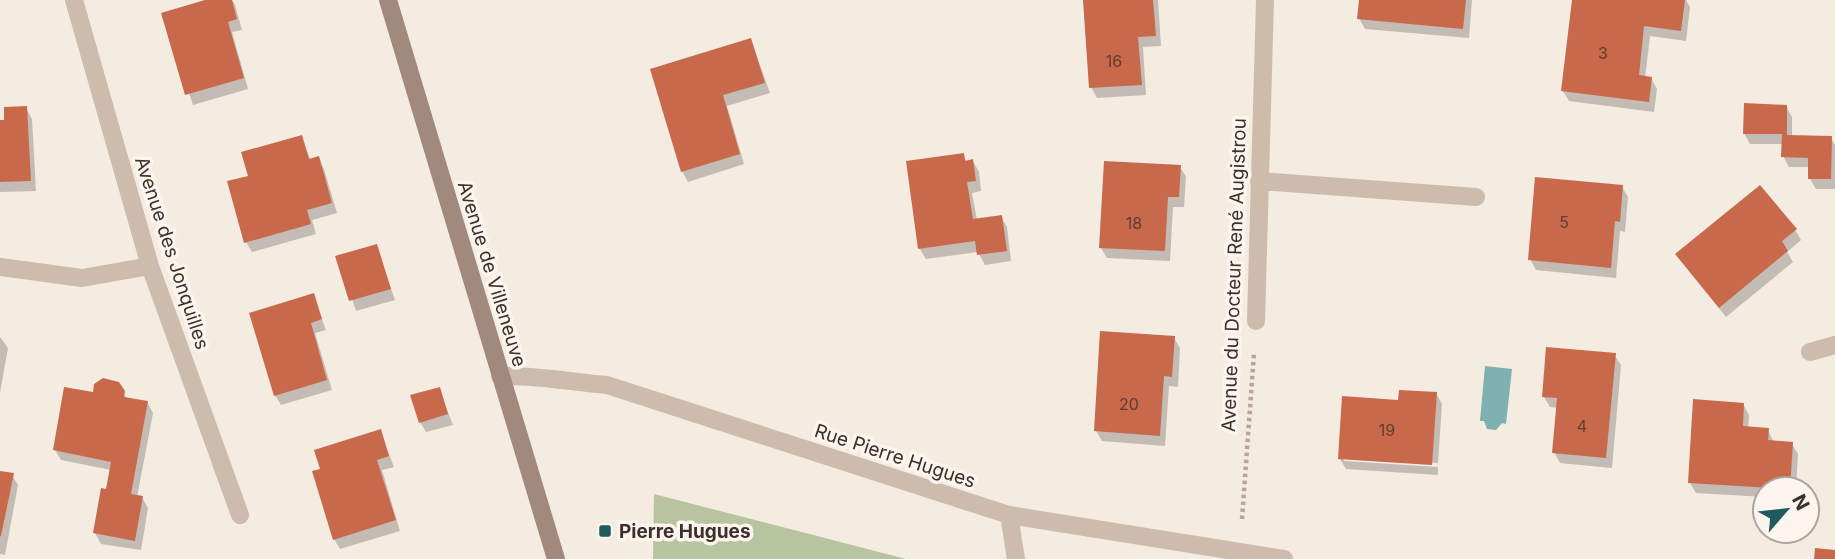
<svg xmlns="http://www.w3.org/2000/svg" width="1835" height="559" viewBox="0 0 1835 559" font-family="Inter,sans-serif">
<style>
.green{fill:#b8c4a0}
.water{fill:#7fb0b2}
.shadow{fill:#0003}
.building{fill:#c8694b}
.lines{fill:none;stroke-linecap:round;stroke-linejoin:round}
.path{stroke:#b9a596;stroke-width:4.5;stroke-dasharray:3.5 3.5;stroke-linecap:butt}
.minor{stroke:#cdbbac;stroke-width:18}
.secondary{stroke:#a18a7d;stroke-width:18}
.poi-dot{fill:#1f5a5e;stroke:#fbf5ee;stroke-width:2.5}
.labels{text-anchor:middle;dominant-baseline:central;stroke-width:7;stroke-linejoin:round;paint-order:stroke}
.number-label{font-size:16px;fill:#5e3e33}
.street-label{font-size:19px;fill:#3b302b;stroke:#fbf5ee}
.poi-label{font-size:19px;font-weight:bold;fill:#3b302b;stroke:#fbf5ee;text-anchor:start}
</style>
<rect width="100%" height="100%" fill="#f4ebe1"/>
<!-- green -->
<path class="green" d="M654,494l252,65h-253z"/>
<!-- water -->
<path class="water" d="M1485,366l27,3 -6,55 -4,-1 -6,7 -9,-1 -3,-8h-4z"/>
<!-- shadow -->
<path class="shadow" d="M211,0h21l3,5 7,25 -10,2 16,57 -55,16 -30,-91z
M1085,0h73l3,46 -18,1 3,48 -49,3 -6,-11z
M1361,0h111l-3,38 -104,-9 -6,-11z
M1573,0h113l4,7 -4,34 -36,-5 -5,42h6l6,11 -3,23 -85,-11 -6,-10z
M751,40l19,53 -43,13 17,58 -56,18 -6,-11z
M1786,106l6,11v20l39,1 4,7v44h-19l-6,-10v-12h-21l-6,-11 1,-12h-34l-6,-11z
M26,108l6,11 4,72 -36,1v-70h6z
M301,137l10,24 7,-3 6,11 13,44 -25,7 4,14 -64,18 -6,-10 4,-65z
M963,155l4,7 6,-1 6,11 2,19 -9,2 5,27 24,-3 6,10 4,34 -26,4 -7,-13 -52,7 -6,-10z
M1180,167l6,10 -2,30h-11l-3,54 -63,-3 -6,-10z
M1622,187l6,10 -3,35 -5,-1 -4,47 -80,-8 -6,-11z
M1795,230l6,10 -14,12 6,10 -67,55 -49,-62z
M376,246l19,54 -39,11 -18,-54z
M313,295l13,35 -11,3 17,57 -51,15 -6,-10z
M0,337l8,11 -8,45z
M1174,338l6,10 -2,39 -9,-1 -4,60 -63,-5 -6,-10z
M1614,355l7,10 -9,103 -52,-5 -6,-11 4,-44 -8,-1 -6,-10z
M117,383l10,16 20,3 6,11 -16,84h5l6,11 -7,42 -40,-6 -6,-11 16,-63 -50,-10 -6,-10 39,-56z
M439,389l14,36 -27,7 -6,-10z
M1436,393l6,11 -4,59 -94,-5v3l94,6v8l-92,-6 -6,-10 59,-57z
M1743,404l6,11 -1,13 20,2 6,13 18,1 6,10 -2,35h-31v8l-69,-4 -6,-10z
M380,431l14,36 -12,3 18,61 -60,18 -6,-10 -12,-69z
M0,473l12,2 6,10 -13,70 -5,-1z"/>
<!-- building -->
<path class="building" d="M205,0h27l5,19 -9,3 16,56 -59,17 -24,-82z
M1083,0h70l3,36 -18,1 4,48 -53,3z
M1359,0h107l-3,29 -106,-10z
M1572,0h113l-4,31 -37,-5 -5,49 13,2 -3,25 -88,-11z
M751,38l14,45 -42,12 17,59 -59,18 -31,-103z
M1744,103l43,2v30l45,1 -1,43h-23v-21l-27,-1 1,-23h-39z
M27,106l4,75 -31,1v-62h4v-13z
M302,135l7,24 10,-3 13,47 -25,7 4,14 -67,19 -17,-62 21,-5 -7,-24z
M964,153l1,8 8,-2 3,22 -9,1 6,37 29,-4 5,36 -30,4 -2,-14 -57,8 -12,-88z
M1104,161l77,4 -2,32h-11l-3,54 -66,-3z
M1535,177l88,8 -3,37 -5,-1 -4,47 -83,-8z
M1760,185l37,44 -15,12 6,10 -69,57 -44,-54z
M377,244l14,45 -42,12 -14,-45z
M314,293l8,26 -11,4 16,57 -53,16 -25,-83z
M1100,331l75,5 -3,41 -8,-1 -4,60 -66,-5z
M1546,347l70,6 -10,105 -54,-5 5,-55 -15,-1z
M103,378l16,4 6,9 -1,6 24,4 -17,93 12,2 -8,45 -42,-8 8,-45 5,1 5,-27 -58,-12 11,-63 29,5 1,-8z
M440,387l8,27 -29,9 -9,-28z
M1399,390l38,2 -5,73 -94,-6 4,-63 56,4z
M1693,399l51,4 -1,23 26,2 -1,12 25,2 -3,47 -102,-6z
M381,429l8,27 -12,4 19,60 -63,20 -21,-69 8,-2 -6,-19z
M0,471l14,2 -13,63h-1z
M1815,548l20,2v9h-21z"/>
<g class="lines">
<!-- path -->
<path class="path" d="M1242,519l12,-166"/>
<!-- minor -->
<path class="minor" d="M74,0l76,266 90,249
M1259,181l217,16
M0,267l82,11 68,-12
M1256,321l9,-321
M1810,352l25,-7
M500,376c37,-1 71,6 107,9l402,130 275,44
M1009,515l7,44"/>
<!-- secondary -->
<path class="secondary" d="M388,0l168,559"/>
</g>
<!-- markers -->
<rect class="poi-dot" x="598" y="524" width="14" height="14" rx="3.5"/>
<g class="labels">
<!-- number labels -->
<g class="number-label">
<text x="1603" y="53">3</text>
<text x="1114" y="61">16</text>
<text x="1564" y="222">5</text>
<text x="1134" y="223">18</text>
<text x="1129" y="404">20</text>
<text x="1582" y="426">4</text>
<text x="1387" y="430">19</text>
</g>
<!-- street labels -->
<g class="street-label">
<text transform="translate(172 253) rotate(72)">Avenue des Jonquilles</text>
<text transform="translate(492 274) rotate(73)">Avenue de Villeneuve</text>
<text transform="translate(1234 275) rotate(-88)">Avenue du Docteur René Augistrou</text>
<text transform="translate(895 456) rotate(18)">Rue Pierre Hugues</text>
</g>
<!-- poi labels -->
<g class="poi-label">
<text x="619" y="531">Pierre Hugues</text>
</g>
</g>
<!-- north arrow -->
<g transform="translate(1786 510) rotate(62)"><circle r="33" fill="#fbf5ee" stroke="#aea6a0" stroke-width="2"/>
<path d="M0-5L12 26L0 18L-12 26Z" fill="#1f5a5e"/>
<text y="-10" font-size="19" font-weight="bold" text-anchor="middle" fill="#3b302b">N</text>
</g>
</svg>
